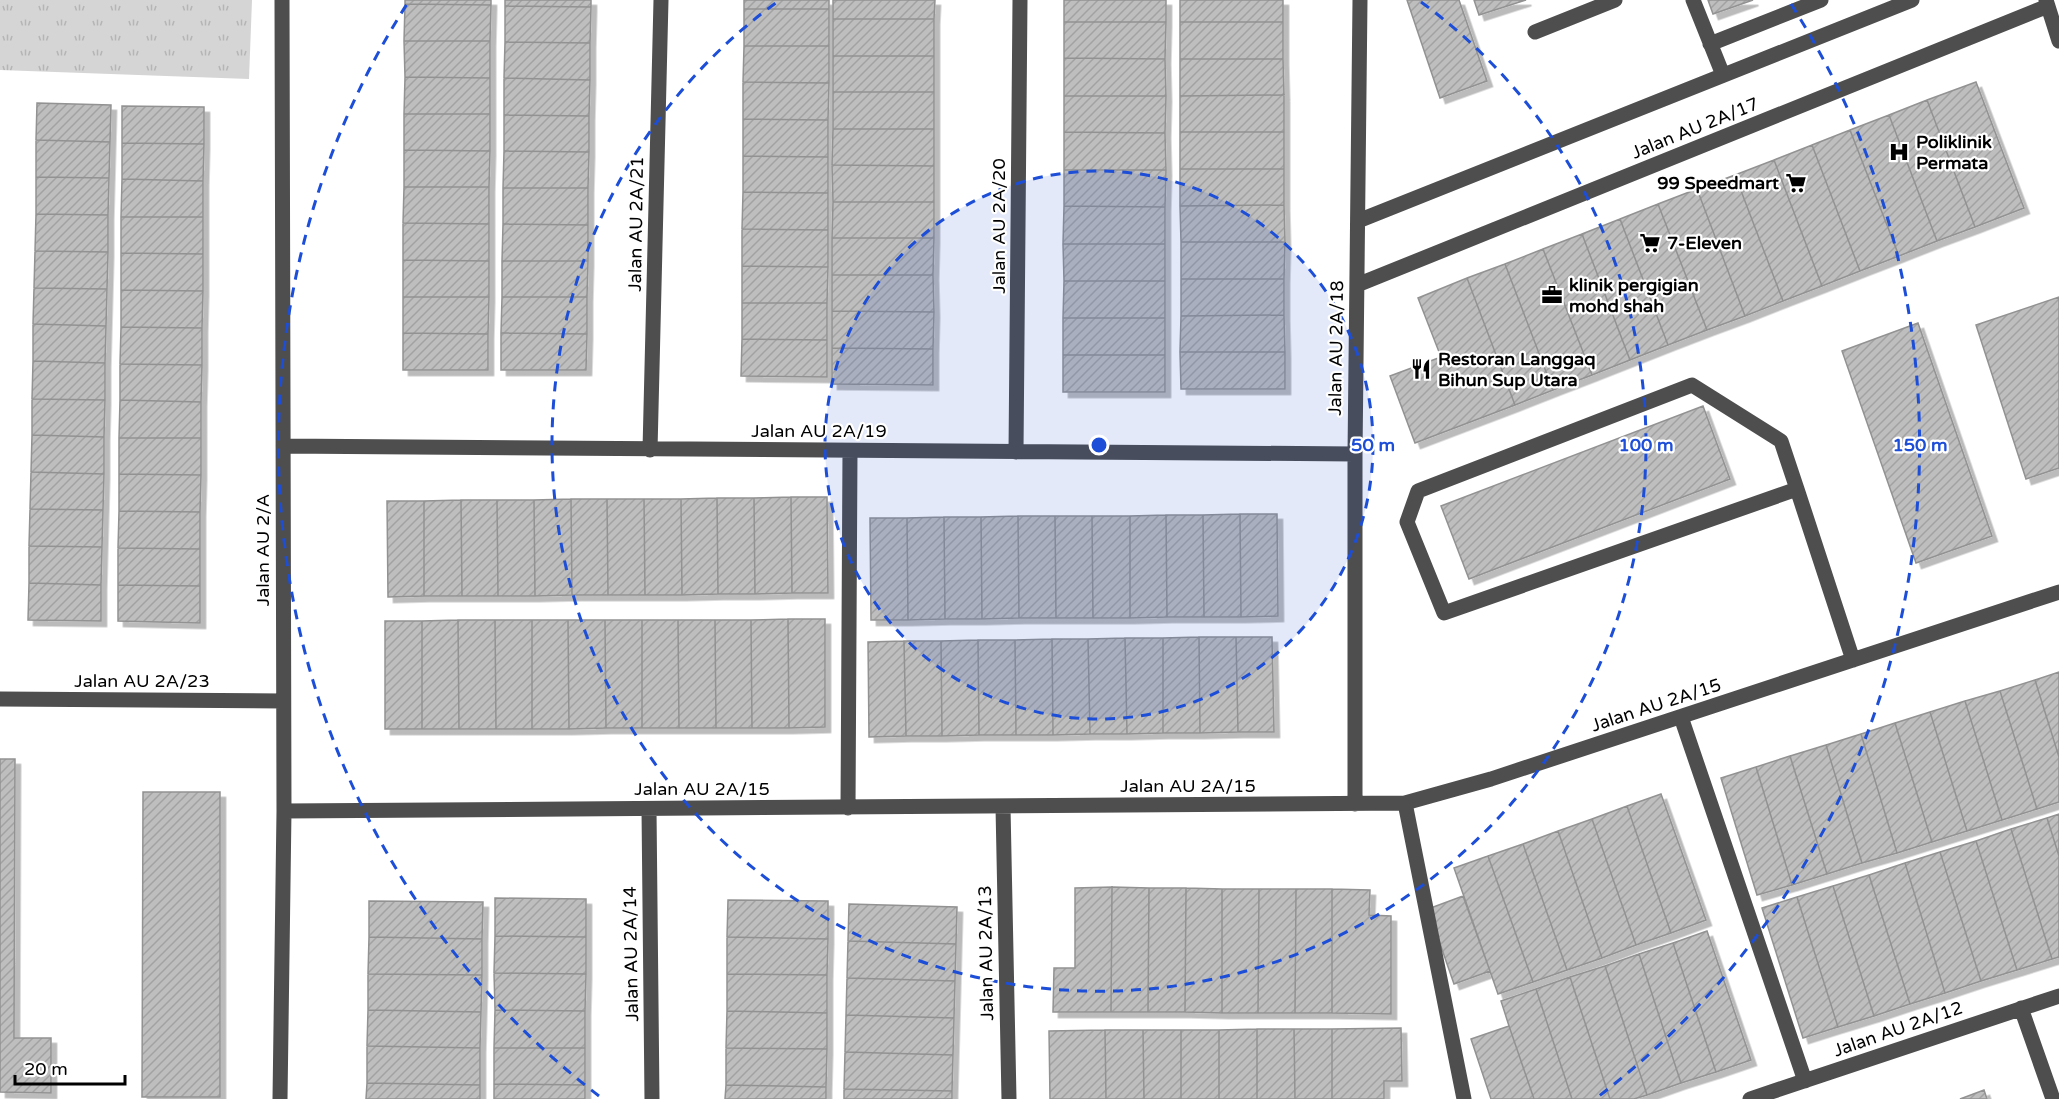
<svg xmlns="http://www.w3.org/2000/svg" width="2059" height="1099" viewBox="0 0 2059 1099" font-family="'Varela Round',sans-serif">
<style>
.grass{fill:url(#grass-tufts)}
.building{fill:url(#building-hatch);stroke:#929292;stroke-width:1.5;filter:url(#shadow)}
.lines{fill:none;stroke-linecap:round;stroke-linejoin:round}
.minor{stroke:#4e4e4e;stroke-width:15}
.ring{fill:none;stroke:#1d4ed8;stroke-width:3;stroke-dasharray:10 8}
.labels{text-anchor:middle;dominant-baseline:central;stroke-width:4.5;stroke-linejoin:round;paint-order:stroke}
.street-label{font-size:18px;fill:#000;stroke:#fff}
.poi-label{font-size:18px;font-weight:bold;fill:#000;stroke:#fff;text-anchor:start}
.centre{fill:#1d4ed8;stroke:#fff;stroke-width:3}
.ring-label{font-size:18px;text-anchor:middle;font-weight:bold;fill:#1d4ed8;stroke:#fff;stroke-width:4.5;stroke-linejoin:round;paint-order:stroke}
</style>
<defs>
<pattern id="grass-tufts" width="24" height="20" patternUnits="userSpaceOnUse" patternTransform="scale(1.5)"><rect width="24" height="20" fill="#d5d5d5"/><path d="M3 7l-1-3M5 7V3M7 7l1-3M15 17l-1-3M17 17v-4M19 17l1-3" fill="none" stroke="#b5b5b5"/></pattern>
<pattern id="building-hatch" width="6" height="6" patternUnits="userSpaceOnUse" patternTransform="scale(1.5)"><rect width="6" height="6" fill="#bebebe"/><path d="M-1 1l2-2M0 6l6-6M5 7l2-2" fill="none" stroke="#a2a2a2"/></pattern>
<filter id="shadow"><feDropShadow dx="5.5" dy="5.5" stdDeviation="0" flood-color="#0004"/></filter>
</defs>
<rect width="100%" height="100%" fill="#fff"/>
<!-- grass -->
<path class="grass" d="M0,0h252l-3,79 -249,-9z"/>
<!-- building -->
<path class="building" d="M405,0h86v5l-86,-1z
M505,0h86v7l-86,-1z
M744,0h85v9h-85z
M833,0h102l-1,19h-101z
M1064,0h102v22h-102z
M1180,0h103v22h-103z
M1407,0h52l28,81 -47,17z
M1474,0h52l-47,15z
M1708,0h45l-40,14z
M405,4l86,1 -1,36h-86z
M505,6l86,1 -1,36 -85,-1z
M744,9h85v37h-85z
M833,19h101v37h-101z
M1064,22h102l-1,37 -101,-1z
M1180,22h103v37h-103z
M404,41h86v37l-85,-1z
M505,42l85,1v37l-86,-2z
M744,46h85v37l-86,-1z
M833,56h101v36h-101z
M1064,58l101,1 1,37h-102z
M1180,59h103l1,36 -104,1z
M405,77l85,1v36h-86z
M504,78l86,2 -1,36 -85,-1z
M743,82l86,1 -1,37 -85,-1z
M1976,82l48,126 -49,19 -48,-127z
M833,92h101v37h-101z
M1284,95v37h-104v-36z
M1064,96h102l-1,37 -101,-1z
M1927,100l48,127 -38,14 -48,-126z
M37,103l74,2 -1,37 -74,-2z
M122,106l82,1v37l-82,-1z
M404,114h86v37l-86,-1z
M504,115l85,1v36l-85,-1z
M1889,115l48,126 -38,15 -49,-126z
M743,119l85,1v37l-85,-1z
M833,129h101v37l-102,-1z
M1850,130l49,126 -39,15 -48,-126z
M1064,132l101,1 1,37h-102z
M1180,132h104v37h-104z
M36,140l74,2 -1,36 -73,-1z
M122,143l82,1 -1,37 -81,-2z
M1812,145l48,126 -38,15 -48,-126z
M404,150l86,1 -1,36h-85z
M504,151l85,1 -1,36h-85z
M743,156l85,1v36l-85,-1z
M1774,160l48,126 -39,15 -48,-126z
M832,165l102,1v36h-101z
M1180,169h104v36l-104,1z
M1064,170h102l-1,37 -101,-1z
M1735,175l48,126 -38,15 -48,-127z
M36,177l73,1 -1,37 -72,-1z
M122,179l81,2v36h-82z
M404,187h85v37l-86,-1z
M503,188h85v37l-85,-1z
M1697,189l48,127 -38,14 -49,-126z
M743,192l85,1v37l-86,-1z
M833,202h101v36h-102z
M1658,204l49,126 -39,15 -48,-126z
M1284,205l1,37h-104l-1,-36z
M1064,206l101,1v37h-102z
M36,214l72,1v37l-73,-1z
M121,217h82v37l-82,-1z
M1620,219l48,126 -38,15 -48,-126z
M403,223l86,1v37l-86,-1z
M503,224l85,1v36h-86z
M742,229l86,1v37l-86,-1z
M1582,234l48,126 -38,15 -49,-126z
M832,238h102l-1,37h-101z
M1181,242h104l-1,37h-103z
M1063,244h102v37h-101z
M1543,249l49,126 -39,15 -48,-126z
M35,251l73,1 -1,37 -73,-1z
M121,253l82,1v37l-82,-1z
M403,260l86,1v36h-86z
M502,261h86l-1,36h-85z
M1505,264l48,126 -38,15 -48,-127z
M742,266l86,1 -1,36h-85z
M832,275h101l1,37 -102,-1z
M1467,278l48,127 -100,38 -25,-67 51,-19 -23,-59z
M1181,279h103v36l-103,1z
M1064,281h101v37h-102z
M34,288l73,1 -1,37 -73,-2z
M121,290l82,1 -1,37 -81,-1z
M403,297h86l-1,37 -85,-1z
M502,297h85v37l-86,-1z
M2059,297v171l-33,11 -50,-154z
M742,303h85v37l-85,-1z
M832,311l102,1 -1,37 -101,-1z
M1284,315l1,37h-105l1,-36z
M1063,318h102v37h-102z
M1918,323l74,213 -76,27 -74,-212z
M33,324l73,2 -1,37 -72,-2z
M121,327l81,1v37l-82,-1z
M403,333l85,1v36h-85z
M501,333l86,1 -1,36h-85z
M742,339l85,1v37l-86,-1z
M832,348l101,1v36l-101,-1z
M1180,352h105v37h-104z
M1063,355h102v37h-102z
M33,361l72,2v37l-73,-1z
M120,364l82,1 -1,37 -81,-2z
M32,399l73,1 -1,37 -72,-2z
M120,400l81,2v36h-82z
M1703,406l27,73 -261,100 -28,-73z
M32,435l72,2v37l-73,-2z
M119,438h82v37l-82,-1z
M31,472l73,2 -1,36 -73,-1z
M119,474l82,1 -1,37 -81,-1z
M791,497h36l1,96h-36z
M791,497l1,96 -37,1 -1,-96z
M717,498h37l1,96h-37z
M717,498l1,96 -36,1 -1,-96z
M571,499h36l1,96h-36z
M571,499l1,96 -37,1 -1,-96z
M607,499h37l1,96h-37z
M644,499h37l1,96h-37z
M461,500h36l1,96h-36z
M461,500l1,96h-38v-95z
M497,500h37l1,96h-37z
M387,501h37v95l-36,1z
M30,509l73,1 -1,37 -73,-1z
M119,511l81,1v37l-82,-1z
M1240,514l1,103h-37l-1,-102z
M1240,514h37l1,102 -37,1z
M1166,515l1,102 -37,1v-102z
M1166,515h37l1,102h-37z
M1018,516l1,102 -37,1 -1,-102z
M1018,516h37l1,102h-37z
M1055,516h37l1,102h-37z
M1092,516h38v102h-37z
M944,517l1,102 -37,1 -1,-102z
M944,517h37l1,102h-37z
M870,518h37l1,102h-37z
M29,546l73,1 -1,38 -72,-2z
M118,548l82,1v37l-82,-1z
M29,583l72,2v36l-73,-1z
M118,585l82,1v37l-82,-2z
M788,619h37v108l-36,1z
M788,619l1,109h-37l-1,-108z
M458,620h37l1,109h-37z
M458,620l1,109h-37v-108z
M495,620h37v109h-36z
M532,620h36l1,109h-37z
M568,620h37l1,108 -37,1z
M605,620h37v108h-36z
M642,620h36l1,108h-37z
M678,620h37l1,108h-37z
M715,620h36l1,108h-36z
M385,621h37v108h-37z
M1199,637l1,96h-37v-95z
M1199,637h37l2,95 -38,1z
M1236,637h36l2,95h-36z
M1125,638l2,96h-37l-2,-95z
M1125,638h38v95l-36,1z
M1052,639l1,96h-37l-1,-95z
M1052,639h36l2,95 -37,1z
M978,640l1,95 -37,1 -1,-95z
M978,640h37l1,95h-37z
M904,641l2,95 -37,1 -1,-95z
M904,641h37l1,95h-36z
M2059,672v85l-24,-77z
M2035,680l24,77v45l-22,7 -37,-118z
M2000,691l37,118 -35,11 -37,-119z
M1965,701l37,119 -35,11 -37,-119z
M1930,712l37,119 -35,11 -37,-119z
M1895,723l37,119 -35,11 -36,-119z
M1861,734l36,119 -35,10 -36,-118z
M1826,745l36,118 -35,11 -37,-118z
M1790,756l37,118 -35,11 -36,-118z
M0,759h15l-1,279h37v55l-51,-1z
M1756,767l36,118 -35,10 -36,-117z
M143,792h77v305h-78z
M1661,794l45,126 -35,13 -44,-127z
M1627,806l44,127 -35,12 -44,-126z
M2059,814v42l-12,-38z
M2047,818l12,38v101l-7,2 -41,-130z
M1592,819l44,126 -34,13 -44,-127z
M2011,829l41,130 -35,11 -41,-129z
M1558,831l44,127 -35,12 -44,-126z
M1976,841l41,129 -36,11 -41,-129z
M1523,844l44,126 -34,12 -45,-126z
M1940,852l41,129 -36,12 -40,-130z
M1488,856l45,126 -35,12 -44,-126z
M1905,863l40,130 -35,11 -41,-129z
M1869,875l41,129 -36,12 -41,-130z
M1833,886l41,130 -36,11 -41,-130z
M1112,887l-1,125h-58l1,-44h21v-80z
M1112,887l37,1 -1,124h-37z
M1149,888h37l-1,124h-37z
M1186,888l36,1v124l-37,-1z
M1222,889h37l-1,124h-36z
M1259,889h37l-1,124h-37z
M1296,889h36v124h-37z
M1332,889l38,1 -1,25 22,1v98l-59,-1z
M1463,896l27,75 -36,13 -26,-75z
M1797,897l41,130 -35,11 -41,-130z
M495,898l91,1v38l-91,-1z
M728,900l100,1v38l-101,-2z
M369,901l114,1 -1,37 -113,-2z
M849,904l108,3 -1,37 -108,-3z
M1707,931l44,129 -35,12 -43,-129z
M495,936l91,1v37l-92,-1z
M369,937l113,2v36l-114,-1z
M727,937l101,2 -1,36 -100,-1z
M848,941l108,3 -1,37 -108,-3z
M1673,943l43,129 -35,11 -42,-129z
M1639,954l42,129 -34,12 -42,-129z
M1605,966l42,129 -13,4h-24l-40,-122z
M494,973l92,1 -1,37 -90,-1z
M368,974l114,1 -1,37 -113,-2z
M727,974l100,1v38l-100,-2z
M1570,977l40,122h-38l-36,-110z
M847,978l108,3 -1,37 -108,-3z
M1536,989l36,110h-38l-25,-73 -8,-25z
M368,1010l113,2 -1,36 -113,-2z
M495,1010l90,1v37h-91z
M727,1011l100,2v36l-101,-1z
M846,1015l108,3 -1,37 -108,-3z
M1509,1026l25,73h-43l-20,-60z
M1401,1028l1,53h-18v18h-52v-70z
M1257,1029h37l1,70h-38z
M1257,1029v70h-38v-69z
M1294,1029h38v70h-37z
M1105,1030h38l1,69h-38z
M1105,1030l1,69h-56l-1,-68z
M1143,1030h38v69h-37z
M1181,1030h38v69h-38z
M367,1046l113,2v37l-113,-2z
M494,1048h91v37l-91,-1z
M726,1048l101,1 -1,38 -100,-2z
M845,1052l108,3 -1,36 -108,-2z
M367,1083l113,2v14h-114z
M494,1084l91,1v14h-91z
M726,1085l100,2v12h-101z
M844,1089l108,2v8h-108z
M1984,1090l3,9h-27z"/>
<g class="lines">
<!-- minor -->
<path class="minor" d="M1693,0l30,75
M2046,0l13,41
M1535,32l80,-32
M1710,44l111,-44
M1358,221l554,-221
M1357,285l691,-279
M283,446l1072,8
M650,450l11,-450
M1016,452l4,-452
M1797,489l-16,-48 -89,-56 -274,106 -11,31 37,91 353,-124 56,171
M0,699l283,2
M1681,717l124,364
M1405,803l59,296
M1355,804v-350l5,-454
M1003,807l6,292
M848,808l2,-357
M649,809l3,290
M284,811l1121,-8 86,-24 568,-187
M2021,1008l32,91
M280,1099l4,-288 -2,-811
M1750,1099l309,-103"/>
</g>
<!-- distance rings -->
<circle cx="1099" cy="445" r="274" fill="#1d4ed8" fill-opacity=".12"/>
<g class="ring">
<circle cx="1099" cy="445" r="274"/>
<path d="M1421 2A547 547 0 1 1 777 2"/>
<path d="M599 1096A821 821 0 0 1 407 4M1791 4A821 821 0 0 1 1599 1096"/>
</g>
<!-- icons -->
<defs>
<g id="hospital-bare" transform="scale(1.62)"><path d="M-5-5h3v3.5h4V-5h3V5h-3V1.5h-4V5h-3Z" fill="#000" stroke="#fff" stroke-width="2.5" paint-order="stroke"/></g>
<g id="supermarket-bare" transform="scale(1.62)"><path d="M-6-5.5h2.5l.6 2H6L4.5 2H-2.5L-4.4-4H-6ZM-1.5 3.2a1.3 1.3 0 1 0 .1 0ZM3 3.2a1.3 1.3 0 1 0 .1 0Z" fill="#000" stroke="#fff" stroke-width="2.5" paint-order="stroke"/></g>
<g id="office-bare" transform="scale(1.62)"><path d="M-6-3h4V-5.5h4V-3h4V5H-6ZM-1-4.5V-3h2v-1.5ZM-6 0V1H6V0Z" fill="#000" stroke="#fff" stroke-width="2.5" paint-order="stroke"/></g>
<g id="restaurant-bare" transform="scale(1.62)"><path d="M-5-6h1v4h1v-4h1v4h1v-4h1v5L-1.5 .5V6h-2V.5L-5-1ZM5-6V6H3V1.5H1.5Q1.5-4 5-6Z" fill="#000" stroke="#fff" stroke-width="2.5" paint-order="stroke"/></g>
</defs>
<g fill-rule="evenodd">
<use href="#hospital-bare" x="1899" y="152"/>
<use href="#supermarket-bare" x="1796" y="183"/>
<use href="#supermarket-bare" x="1650" y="243"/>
<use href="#office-bare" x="1552" y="295"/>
<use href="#restaurant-bare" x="1421" y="369"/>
</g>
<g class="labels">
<!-- street labels -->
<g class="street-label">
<text transform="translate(1695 128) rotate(-22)">Jalan AU 2A/17</text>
<text transform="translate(636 224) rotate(-89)">Jalan AU 2A/21</text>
<text transform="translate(999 226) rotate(-90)">Jalan AU 2A/20</text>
<text transform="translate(1336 348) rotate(-89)">Jalan AU 2A/18</text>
<text x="819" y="431">Jalan AU 2A/19</text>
<text transform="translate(263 550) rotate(-90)">Jalan AU 2/A</text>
<text x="142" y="681">Jalan AU 2A/23</text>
<text transform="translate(1656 705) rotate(-18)">Jalan AU 2A/15</text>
<text x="1188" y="786">Jalan AU 2A/15</text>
<text x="702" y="789">Jalan AU 2A/15</text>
<text transform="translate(986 953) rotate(-91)">Jalan AU 2A/13</text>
<text transform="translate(631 954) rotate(-91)">Jalan AU 2A/14</text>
<text transform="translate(1898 1029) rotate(-19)">Jalan AU 2A/12</text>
</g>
<!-- poi labels -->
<g class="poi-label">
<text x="1916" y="142">Poliklinik<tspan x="1916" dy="21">Permata</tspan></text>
<text x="1779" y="183" text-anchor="end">99 Speedmart</text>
<text x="1667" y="243">7-Eleven</text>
<text x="1569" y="285">klinik pergigian<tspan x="1569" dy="21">mohd shah</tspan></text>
<text x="1438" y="359">Restoran Langgaq<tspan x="1438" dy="21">Bihun Sup Utara</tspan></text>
</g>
</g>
<circle cx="1099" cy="445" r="9" class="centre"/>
<g class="ring-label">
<text x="1373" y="451">50 m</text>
<text x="1646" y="451">100 m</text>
<text x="1920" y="451">150 m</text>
</g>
<!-- scale -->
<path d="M15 1075v9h110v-9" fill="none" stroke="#000000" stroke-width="3"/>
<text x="24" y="1075" font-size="18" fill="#000000" stroke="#ffffff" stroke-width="4.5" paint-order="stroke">20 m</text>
</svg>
